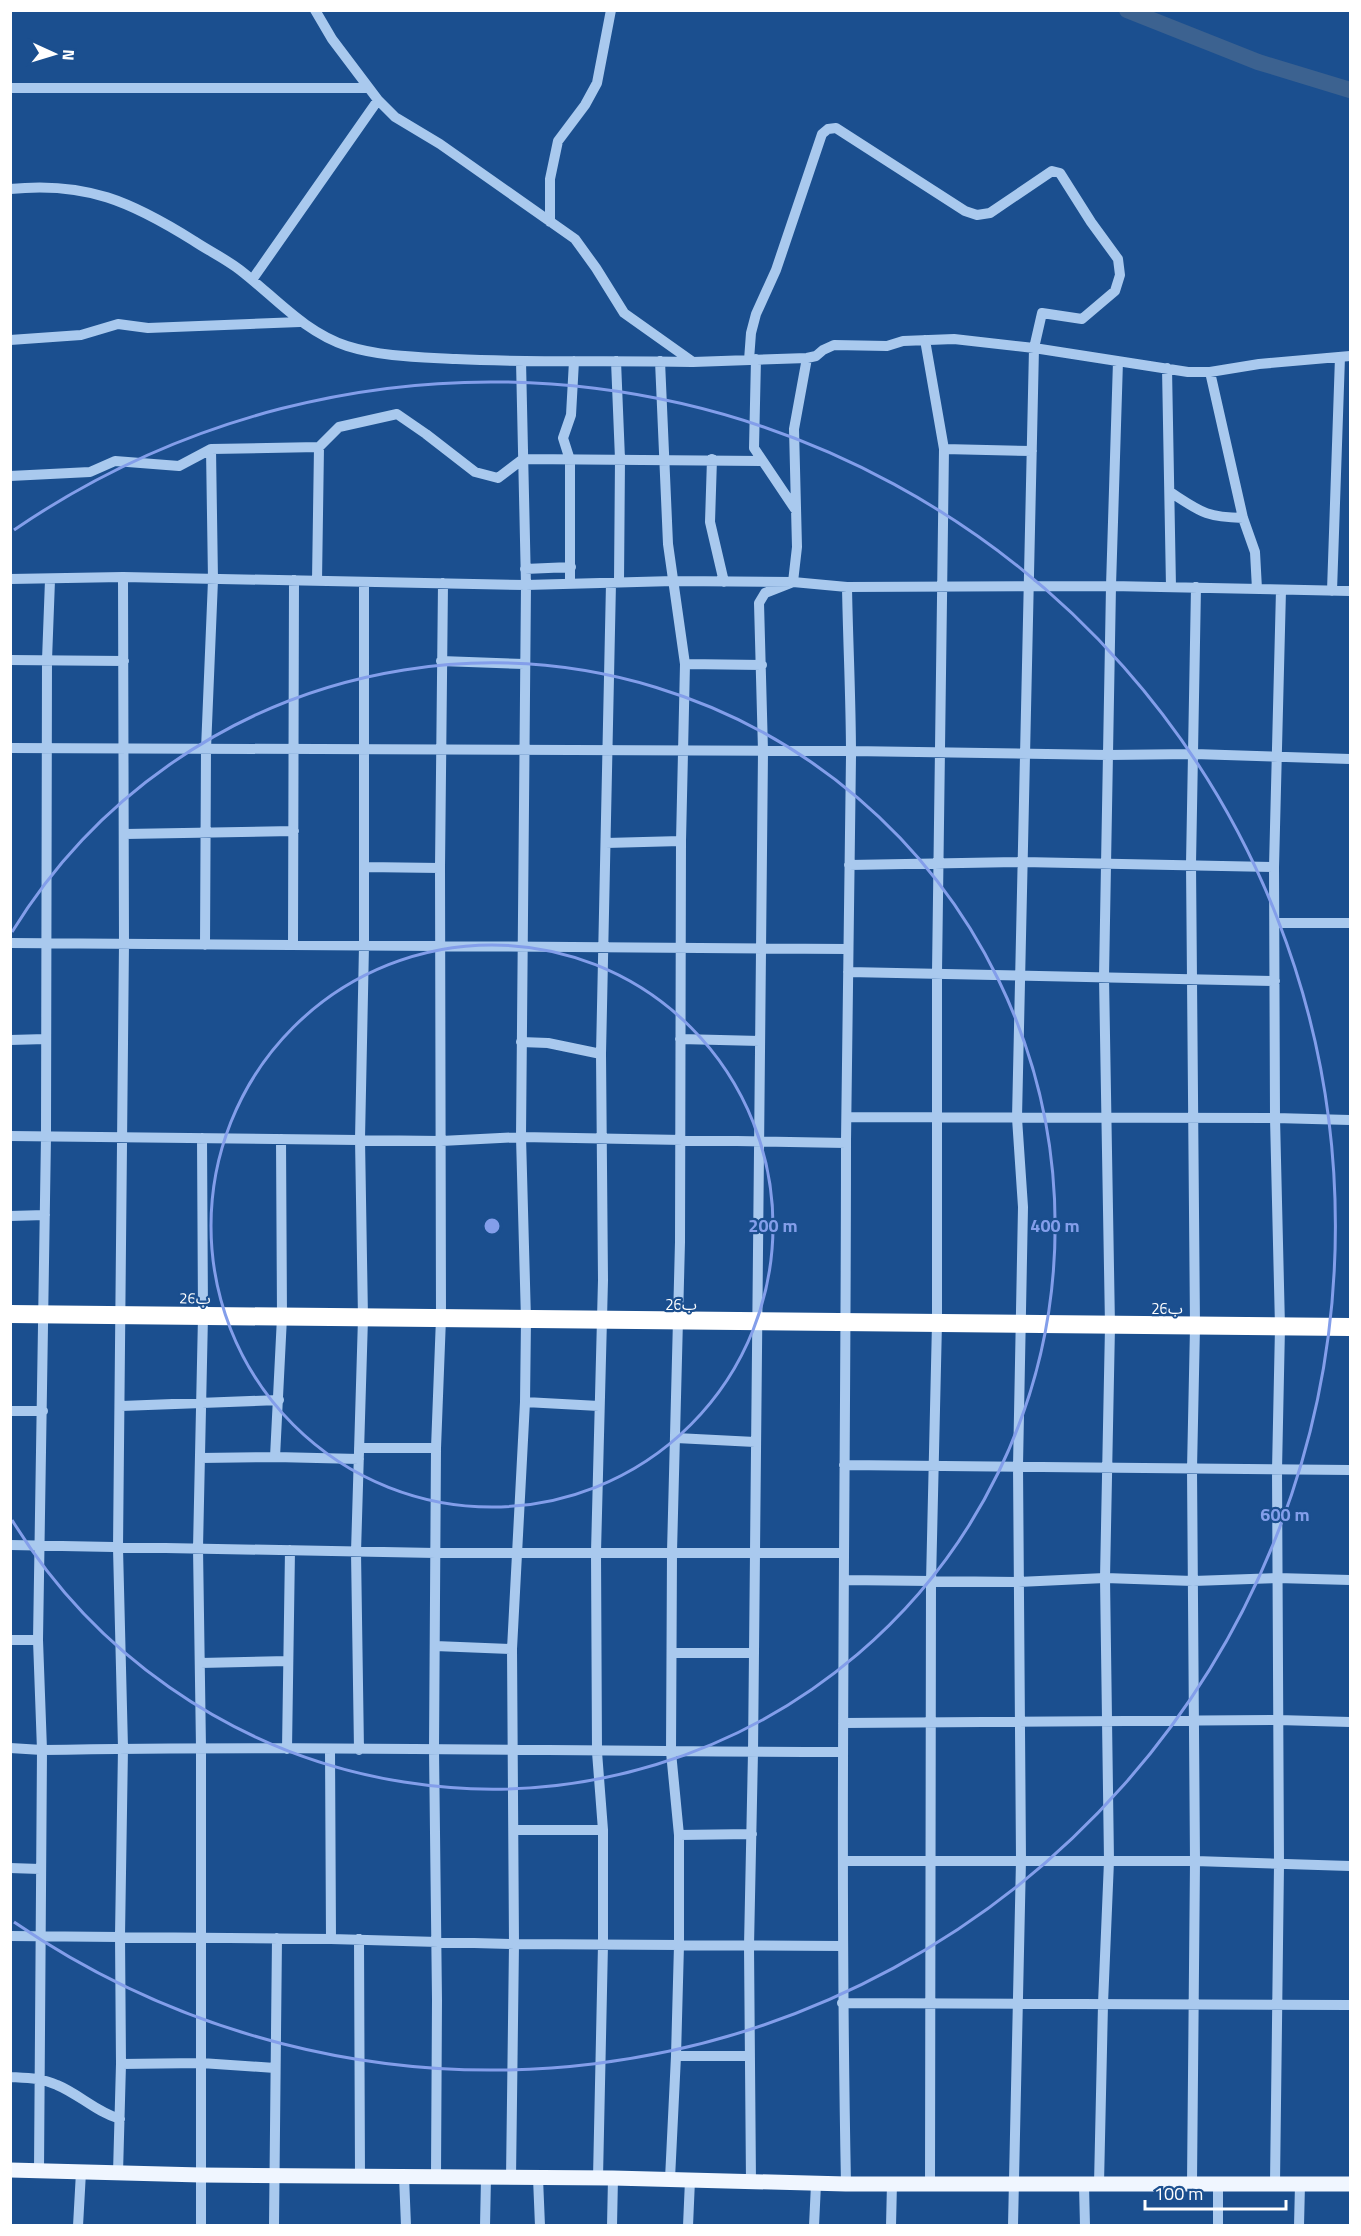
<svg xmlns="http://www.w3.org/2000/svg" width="1361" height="2236" viewBox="0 0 1361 2236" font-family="'Titillium Web','Noto Sans Arabic',sans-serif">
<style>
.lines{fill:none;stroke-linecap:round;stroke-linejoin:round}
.river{stroke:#3c6290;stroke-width:16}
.minor{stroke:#a9c9ee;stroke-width:10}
.major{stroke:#f0f6ff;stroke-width:15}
.highway{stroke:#fff;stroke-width:18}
.ring{fill:none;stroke:#839eea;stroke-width:3}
.labels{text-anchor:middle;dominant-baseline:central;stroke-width:4.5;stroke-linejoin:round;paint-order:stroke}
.street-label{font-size:15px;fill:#fff;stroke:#1b4f8f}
.centre{fill:#839eea;stroke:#1b4f8f;stroke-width:3}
.ring-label{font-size:18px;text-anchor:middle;font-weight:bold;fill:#839eea;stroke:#1b4f8f;stroke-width:4.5;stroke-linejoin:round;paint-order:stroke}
</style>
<rect width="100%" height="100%" fill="#1b4f8f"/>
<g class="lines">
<!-- river -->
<path class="river" d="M1127,10l131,52 92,28"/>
<!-- minor -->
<path class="minor" d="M315,10l17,29 46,61 17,17 45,27 135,95 21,29 28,45 69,49 114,-4 9,-2 7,-6 11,-5 53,1 16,-5 51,-2 80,9 154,24h22l49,-8 91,-8
M10,88h359
M10,189c76,-8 122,13 184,52 15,10 32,18 46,29 35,27 64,62 107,76 35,11 73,11 109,13 79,4 157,1 236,3
M550,222v-43l8,-38 27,-36 12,-22 14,-73
M252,280l126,-180
M10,340l71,-5 37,-11 30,4 152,-6
M925,340l19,109 -7,524v350l-6,259 -1,602
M756,359l-2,89 41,61
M749,360l2,-27 5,-19 20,-44 46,-136 6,-5 8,-1 129,83 12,4 13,-2 62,-42 8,2 31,49 27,37 2,16 -5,16 -33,28 -40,-6 -8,35 -17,770 6,89 -5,259 3,394 -8,366
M616,361l4,98 -1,123
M660,361l8,183 17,120 -4,177 -1,401 -8,310 -1,200 8,83v110l-3,111 -6,123
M1167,368l4,219
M1210,372l33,146 12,34 2,37
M944,449l88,2
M712,459l-2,63 14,60
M570,460l-7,-22 8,-23 3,-54
M10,476l80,-4 25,-11 64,5 32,-17 108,-2 20,-20 58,-13 29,20 49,38 23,6 25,-19 238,2
M1170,492c31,20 35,25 73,26
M525,569l46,-2
M10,579l113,-2 403,8 148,-4 119,1 54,5 264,-1 239,5
M317,581l2,-134
M570,583v-123
M1332,591l8,-234
M10,660l114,1
M441,661l83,3
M685,664l77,1
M10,748l841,3 257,4 86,-1 156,5
M125,834l169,-3
M606,843l75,-2
M849,865l173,-3 252,5
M364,867l76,1
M1275,923h75
M10,943l838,6
M205,945l1,-196 7,-169 -2,-131
M293,945l1,-365
M848,972l427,9
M680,1039l80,2
M10,1040l36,-1
M521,1042l27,1 53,11
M847,1117l428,1 75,2
M10,1136l431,5 80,-4 325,6
M10,1216l35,-1
M525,1402l74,4
M121,1406l158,-6
M10,1411h33
M676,1438l79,4
M359,1448h77
M275,1457l7,-140 -1,-178
M200,1458l75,-1 84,2
M844,1465l506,5
M10,1545l425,8h409
M844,1580l174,2 87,-4 88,3 84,-3 73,2
M10,1640h28
M435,1646l77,3
M672,1653h82
M200,1663l88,-2
M843,1723l435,-3 72,2
M10,1748l32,2c267,-5 534,2 801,2
M287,1749l3,-199
M330,1749l1,190
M359,1750l-3,-198 7,-234 -3,-179 4,-193v-364
M514,1830h89
M679,1835l73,-1
M843,1861h352l155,5
M10,1868l30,1
M10,1936l321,3 183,5 329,2
M359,1939l1,237
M842,2003l508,2
M676,2056h73
M121,2064l80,-1 74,5
M10,2077c17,1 32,1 47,8 22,9 39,27 63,34
M39,2171l3,-421 -4,-110 8,-503 1,-477 3,-80
M118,2173l3,-109 -1,-128 3,-188 -5,-200 6,-605 -1,-366
M404,2176l2,50
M436,2176l1,-176 -3,-251 2,-301 5,-130 -1,-450 3,-285
M511,2178l3,-234 -2,-295 13,-247 1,-82 -5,-183 5,-552 -5,-224
M538,2178l2,48
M598,2178l5,-234v-114l-6,-78 -1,-200 7,-272 -2,-226 10,-471
M751,2182l-2,-236 4,-194 10,-1001 -4,-148 6,-10 28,-11 4,-35 -3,-118 13,-71
M1192,2183l3,-322 -3,-392 3,-142 -4,-463 5,-277
M1275,2183l4,-318 -2,-395 3,-143 -5,-209 -1,-251 7,-277
M846,2184c-7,-348 0,-695 0,-1043 1,-128 4,-257 5,-385 0,-56 -3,-112 -4,-169
M1099,2184l4,-180 6,-143 -4,-283 5,-252 -6,-349 7,-391 7,-225
M1084,2185l1,41
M78,2226l3,-54
M201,2226v-478l-3,-200 5,-232 -1,-178
M274,2226l3,-288
M485,2226l1,-48
M612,2226l1,-48
M688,2226l2,-46
M814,2226l2,-42
M891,2226l1,-43
M1218,2226v-43
M1299,2226l1,-42"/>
<!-- major -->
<path class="major" d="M10,2170l191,5 412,3 233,6h504"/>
<!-- highway -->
<path class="highway" d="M10,1314l1340,13"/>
</g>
<!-- distance rings -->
<g class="ring">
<circle cx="492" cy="1226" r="281"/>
<path d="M12 932A563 563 0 1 1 12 1520"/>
<path d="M14 530A844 844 0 1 1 14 1922"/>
</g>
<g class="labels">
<!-- street labels -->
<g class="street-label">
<text transform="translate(195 1298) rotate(1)">26ب</text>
<text x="681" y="1304">26ب</text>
<text x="1167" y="1308">26ب</text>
</g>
</g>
<circle cx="492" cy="1226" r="9" class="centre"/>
<g class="ring-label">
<text x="773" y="1232">200 m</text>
<text x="1055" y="1232">400 m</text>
<text x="1285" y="1521">600 m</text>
</g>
<!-- border -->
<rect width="1361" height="2236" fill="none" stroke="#ffffff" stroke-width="24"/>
<!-- north arrow -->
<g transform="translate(54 54) rotate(94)" stroke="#1b4f8f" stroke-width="4.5" paint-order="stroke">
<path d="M0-4.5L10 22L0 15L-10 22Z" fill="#ffffff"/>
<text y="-9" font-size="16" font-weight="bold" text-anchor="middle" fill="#ffffff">N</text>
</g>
<!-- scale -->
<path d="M1145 2200v9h141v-9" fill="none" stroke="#ffffff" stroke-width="3"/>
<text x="1154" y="2200" font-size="18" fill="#ffffff" stroke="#1b4f8f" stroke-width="4.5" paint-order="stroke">100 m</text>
</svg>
